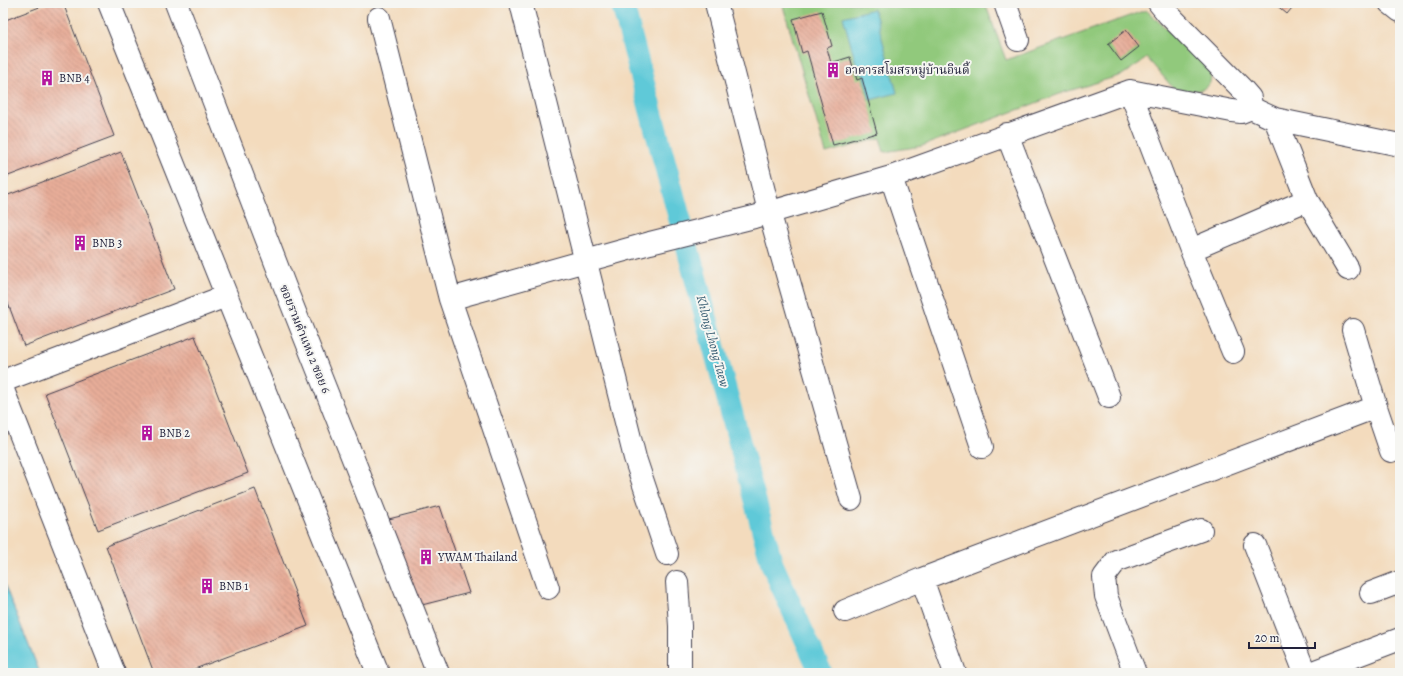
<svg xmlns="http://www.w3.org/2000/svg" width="1403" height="676" viewBox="0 0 1403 676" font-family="Alegreya,'Noto Serif Thai',serif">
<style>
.garden{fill:#91c97c;stroke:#5a765c}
.water{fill:#5fc9d8;stroke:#40768a}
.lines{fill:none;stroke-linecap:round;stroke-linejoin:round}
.canal{stroke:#5fc9d8;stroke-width:23}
.building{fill:url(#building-back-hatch)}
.minor-casing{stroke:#413e4e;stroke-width:24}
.major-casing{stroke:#413e4e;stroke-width:24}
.minor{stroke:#fff;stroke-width:22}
.major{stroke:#fff;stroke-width:22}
.labels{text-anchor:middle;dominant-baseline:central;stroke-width:4;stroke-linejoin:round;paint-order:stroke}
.poi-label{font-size:12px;fill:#22223b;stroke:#f6f6f2;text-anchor:start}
.street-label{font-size:12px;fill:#22223b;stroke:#f6f6f2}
.water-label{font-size:13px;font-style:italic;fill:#375c72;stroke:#f6f6f2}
</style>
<defs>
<pattern id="building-back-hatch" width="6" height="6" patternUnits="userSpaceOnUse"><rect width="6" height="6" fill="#e8ad99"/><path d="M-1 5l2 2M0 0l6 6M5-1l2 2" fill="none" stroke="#bc8c7e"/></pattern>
</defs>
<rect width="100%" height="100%" fill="#f6f6f2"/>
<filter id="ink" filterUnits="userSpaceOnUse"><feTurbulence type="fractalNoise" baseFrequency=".025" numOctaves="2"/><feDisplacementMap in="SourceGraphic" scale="8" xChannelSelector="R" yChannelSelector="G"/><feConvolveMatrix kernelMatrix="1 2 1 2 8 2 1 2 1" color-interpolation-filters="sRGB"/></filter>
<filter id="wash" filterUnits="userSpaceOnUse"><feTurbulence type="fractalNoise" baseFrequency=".012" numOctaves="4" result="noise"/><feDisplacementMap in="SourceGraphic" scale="16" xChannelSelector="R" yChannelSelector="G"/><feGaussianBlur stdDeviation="0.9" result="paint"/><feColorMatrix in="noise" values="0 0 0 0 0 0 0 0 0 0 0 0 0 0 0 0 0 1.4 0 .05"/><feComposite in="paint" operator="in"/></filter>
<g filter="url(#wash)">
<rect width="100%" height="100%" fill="#f3dbbd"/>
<!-- garden -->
<path class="garden" d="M795,3h190l21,57 140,-50 63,58c9,28 -19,23 -35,21l-27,-31 -25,17 -57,17 -143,54 -38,6 -4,-14 -54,15 -43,-147z"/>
<!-- water -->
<path class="water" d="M874,9l23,84 -27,7 -7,-27 -4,1 -16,-57z
M3,581l37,92h-37z"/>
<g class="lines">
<!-- canal -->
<path class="canal" d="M622,3l150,561 49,109"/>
</g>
<g id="blocks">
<!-- building -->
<path class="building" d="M50,3h13l51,133 -111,42v-157z
M1274,3h22l-9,11z
M822,11l10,35 -5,2 4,15 19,-6 7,23 5,-2 15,55 -44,12 -26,-94 -5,2 -9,-34z
M1126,30l13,17 -18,14 -13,-17z
M121,152l53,137 -150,57 -21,-56v-93z
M195,336l53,137 -150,57 -53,-137z
M255,489l53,137 -124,47h-30l-48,-127z
M440,506l29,87 -55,14 -33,-86z"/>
</g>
</g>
<g filter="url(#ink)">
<use href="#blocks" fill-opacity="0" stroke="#413e4e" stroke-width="1"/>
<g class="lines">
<!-- minor casing -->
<g class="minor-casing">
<path id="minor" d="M109,3l269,670
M176,3l109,284 153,386
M521,3l114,455 32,96
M716,3l53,208 82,288
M1005,3l13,37
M1159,3l9,11 75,76 7,8 1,10
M1390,3l10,8
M379,18l71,281 98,289
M1130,91l61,159 42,102
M1275,119l32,81 41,69
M1007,134l102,263
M891,177l91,270
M1191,250l116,-50
M450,299l200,-56 104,-26 137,-40 239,-86 102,20 9,1 10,-4 24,11 125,26
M1353,330l23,77 15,44
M3,381l223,-85
M3,390l111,283
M1255,545l50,128
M922,579l33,94
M677,582l3,44v47
M1371,593l29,-11
M845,611l77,-32 454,-172
M1135,673l-29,-77 -2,-19 12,-16 85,-31"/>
</g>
<!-- major casing -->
<g class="major-casing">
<path id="major" d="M1310,673l90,-34"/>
</g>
<!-- minor -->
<use href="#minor" class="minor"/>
<!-- major -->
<use href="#major" class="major"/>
</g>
</g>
<!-- icons -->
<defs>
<g id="building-bare" transform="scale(1.2)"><path d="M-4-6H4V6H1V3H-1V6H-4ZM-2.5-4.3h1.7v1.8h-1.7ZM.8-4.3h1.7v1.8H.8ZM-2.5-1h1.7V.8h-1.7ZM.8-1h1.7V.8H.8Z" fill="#b5179e" stroke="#f6f6f2" stroke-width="2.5" paint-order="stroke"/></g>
</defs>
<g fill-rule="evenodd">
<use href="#building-bare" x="833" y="70"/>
<use href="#building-bare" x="47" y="78"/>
<use href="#building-bare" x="80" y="243"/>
<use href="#building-bare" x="147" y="433"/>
<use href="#building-bare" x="426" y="557"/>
<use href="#building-bare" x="207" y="586"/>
</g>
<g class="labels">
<!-- poi labels -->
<g class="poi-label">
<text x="845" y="70">อาคารสโมสรหมู่บ้านอินดี้</text>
<text x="59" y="78">BNB 4</text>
<text x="92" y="243">BNB 3</text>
<text x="159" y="433">BNB 2</text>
<text x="438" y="557">YWAM Thailand</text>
<text x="219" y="586">BNB 1</text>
</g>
<!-- street labels -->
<g class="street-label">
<text transform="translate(305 339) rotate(68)">ซอยรามคำแหง 2 ซอย 6</text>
</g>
<!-- water labels -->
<g class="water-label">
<text transform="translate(713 341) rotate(75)">Khlong Lhong Taew</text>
</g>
</g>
<!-- margin -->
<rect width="1403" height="676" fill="none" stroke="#f6f6f2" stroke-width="16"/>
<!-- scale -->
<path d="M1249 642v6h66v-6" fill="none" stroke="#22223b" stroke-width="2"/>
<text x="1255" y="642" font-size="12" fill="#22223b" stroke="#f6f6f2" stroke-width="3" paint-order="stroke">20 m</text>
</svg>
